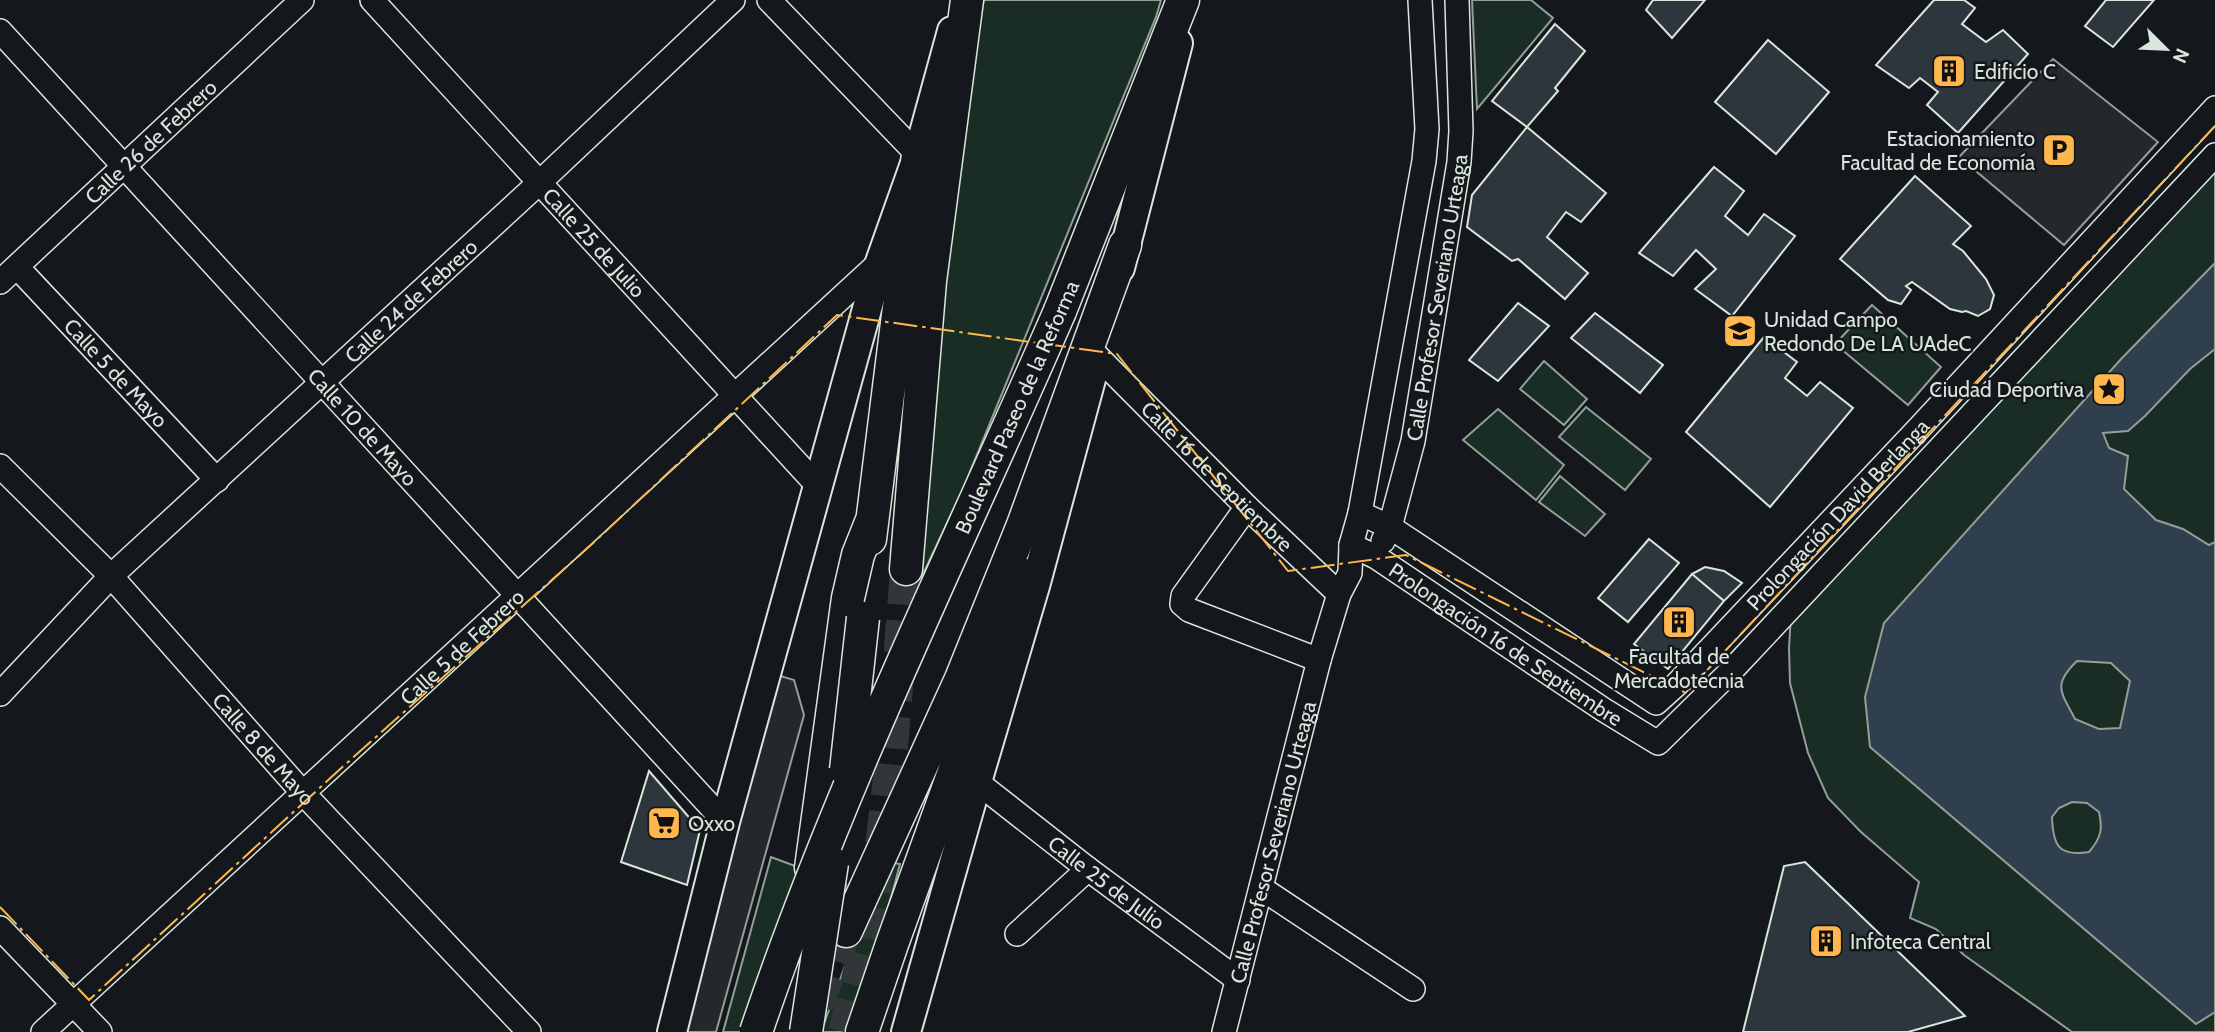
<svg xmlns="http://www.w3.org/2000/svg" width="2215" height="1032" viewBox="0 0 2215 1032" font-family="Cabin,sans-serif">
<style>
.green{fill:#1a2d24;stroke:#939e99;stroke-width:2}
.parking{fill:#24282b;stroke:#939e99;stroke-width:2}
.water{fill:#2f3f4d;stroke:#939e99;stroke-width:2;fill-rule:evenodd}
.building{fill:#2c363c;stroke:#d8e6dc;stroke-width:2}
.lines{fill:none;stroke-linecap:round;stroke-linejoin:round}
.highway-tunnel{stroke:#313739;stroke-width:32;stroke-dasharray:32 16;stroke-linecap:butt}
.minor-casing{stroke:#d8e6dc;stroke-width:26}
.major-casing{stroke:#d8e6dc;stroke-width:32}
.highway-casing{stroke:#d8e6dc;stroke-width:35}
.minor{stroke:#14181c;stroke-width:23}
.major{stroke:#14181c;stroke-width:28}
.highway{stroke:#14181c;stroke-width:32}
.highway-bridge-casing{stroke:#d8e6dc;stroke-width:35;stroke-linecap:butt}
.highway-bridge{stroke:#14181c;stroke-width:32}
.power{stroke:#ffb74d;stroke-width:2;stroke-dasharray:24 5 3.5 5;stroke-linecap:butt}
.labels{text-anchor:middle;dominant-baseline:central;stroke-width:5;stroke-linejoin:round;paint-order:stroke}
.poi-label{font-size:21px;fill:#d8e6dc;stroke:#14181c;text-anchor:start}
.street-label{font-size:21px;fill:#d8e6dc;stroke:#14181c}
</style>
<rect width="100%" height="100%" fill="#14181c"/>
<!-- green -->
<path class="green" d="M984,0h177l-5,17 -193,472 -54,115 25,-320 36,-233z
M1472,0h59l22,18 -76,91z
M2215,164v868h-143l-108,-77 -28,-26 -26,-11 9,-36 -58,-50 -33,-34 -20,-45 -18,-70 -1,-35 2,-33z
M1872,305l69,62 -33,38 -73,-61z
M1544,361l43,38 -23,26 -44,-36z
M1586,407l65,52 -26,31 -66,-53z
M1498,409l66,56 -28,35 -73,-60z
M1560,476l45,38 -20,22 -46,-34z
M771,857l75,28 -53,147h-70z
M887,862l13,2 -35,130 -14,38h-30l25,-69z"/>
<!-- parking -->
<path class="parking" d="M2053,59l105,83 -94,103 -105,-88z
M767,672l27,8 10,35 -88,317h-43z"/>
<!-- water -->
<path class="water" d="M2215,263v86l-25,20 -45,47 -17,15 -25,2 6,15 19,8 -4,33 32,31 27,9 26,16 6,-3v470l-19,12 -326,-277 -5,-50 19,-74 238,-265zM2077,661l34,2 19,18 -10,47 -21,1 -24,-10c-14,-27 -23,-34 2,-58zM2072,802l15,1 12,9c4,17 2,26 -10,40 -31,5 -36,-7 -37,-35l7,-9z"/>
<!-- building -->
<path class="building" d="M1653,0h52l-33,38 -26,-28z
M1934,0h30l11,8 -13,16 24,18 17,-12 25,24 -70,79 -31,-28 11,-13 -18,-14 -11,10 -33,-23z
M2106,0h48l-41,47 -28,-21z
M1555,24l30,27 -30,37 3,3 -31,36 -35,-26z
M1768,40l61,52 -53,62 -61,-52z
M1527,127l79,66 -25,29 -15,-10 -19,25 41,36 -23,26 -47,-40 -6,2 -45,-34 5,-32z
M1714,167l30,24 -19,25 23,19 16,-21 31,22 -63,80 -37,-27 21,-20 -20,-19 -23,26 -34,-23z
M1915,176l56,50 -18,18 10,7 23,28 8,16 -4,14 -12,7 -12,-5 -4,1 -12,-3 -38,-27 -6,4 5,4 -10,14 -13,-4 -48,-41z
M1518,303l31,23 -51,55 -29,-21z
M1595,313l68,52 -23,28 -69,-55z
M1764,337l33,25 -12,16 22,18 13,-14 33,26 -83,99 -84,-75z
M1649,539l30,24 -51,59 -30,-24z
M1705,567l19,4 18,12 -18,18 -32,-27z
M1692,574l32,27 -56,68 -34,-25z
M649,771l51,59 -13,55 -66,-23z
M1805,862l160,154 -57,16h-165l41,-166z"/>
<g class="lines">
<!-- highway-tunnel -->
<path class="highway-tunnel" d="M817,1005l29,-74
M844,1032c42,-151 50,-308 62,-463"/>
<!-- minor casing -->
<g class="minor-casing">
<g id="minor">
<path id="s1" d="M372,0l446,486"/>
<path d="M769,0l149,155"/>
<path id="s2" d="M0,31l725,791"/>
<path id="s3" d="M17,267l200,213"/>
<path id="s4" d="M0,282l302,-282"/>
<path id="s5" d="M1097,356l150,151 92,87"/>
<path id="s6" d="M0,466l111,110 192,217 226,239"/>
<path d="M1247,507l-64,89 -1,8 7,6 130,50"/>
<path id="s7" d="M1360,513l30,14 266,176 21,-19 242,-256 296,-320"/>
<path id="s8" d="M1383,541l7,-14 23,-86 46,-279 2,-31 -4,-131"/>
<path id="s9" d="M1351,545l25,12 228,153 54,33 74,-73 483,-515"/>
<path id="s10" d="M0,694l111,-118 429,-394 193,-182"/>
<path id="s11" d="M977,782l111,87 150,111"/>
<path d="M1261,888l152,101"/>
<path d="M0,928l100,104"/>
<path d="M1017,934l71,-65"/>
<path id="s12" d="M43,1032l837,-770"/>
<path id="s13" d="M1224,1032l95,-372 20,-66 11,-21 1,-28 9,-32 64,-352 3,-32 -7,-129"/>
</g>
</g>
<!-- major casing -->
<g class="major-casing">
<path id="major" d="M1120,268l58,-225
M672,1032l53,-210 155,-560 38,-107 34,-124
M906,1032l71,-250 58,-196 59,-218"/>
</g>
<!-- highway casing -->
<g class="highway-casing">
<path id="highway" d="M1060,311l123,-311
M870,539l48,-384
M906,569l24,-288 37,-281
M811,868l37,-270 10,-43 14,-35
M846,931l115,-252 62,-154 102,-280
M789,1032l16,-117
M862,1032l30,-88 133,-369"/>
</g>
<!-- minor -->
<use href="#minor" class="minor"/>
<!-- major -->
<use href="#major" class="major"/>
<!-- highway -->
<use href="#highway" class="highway"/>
<!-- highway-bridge casing -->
<g class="highway-bridge-casing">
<path id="highway-bridge" d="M846,770l17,-152
M756,1032c83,-247 200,-482 304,-721
M806,1032l26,-169"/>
</g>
<!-- highway-bridge -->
<use href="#highway-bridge" class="highway-bridge"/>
<!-- power -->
<path class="power" d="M0,907l89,93 249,-229 254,-227 245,-229 280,39 171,217 118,-16 280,138 529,-567"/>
</g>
<!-- icons -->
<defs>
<g id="building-square" transform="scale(1.75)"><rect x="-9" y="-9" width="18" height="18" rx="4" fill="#ffb74d" stroke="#14181c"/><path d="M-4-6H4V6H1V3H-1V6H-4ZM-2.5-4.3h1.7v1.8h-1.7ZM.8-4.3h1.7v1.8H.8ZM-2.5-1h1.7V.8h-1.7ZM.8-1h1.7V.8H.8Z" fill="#111"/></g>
<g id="parking-square" transform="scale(1.75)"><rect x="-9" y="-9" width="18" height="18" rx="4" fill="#ffb74d" stroke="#14181c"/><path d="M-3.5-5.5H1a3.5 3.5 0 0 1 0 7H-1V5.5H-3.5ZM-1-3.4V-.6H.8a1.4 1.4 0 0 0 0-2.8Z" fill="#111"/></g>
<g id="university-square" transform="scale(1.75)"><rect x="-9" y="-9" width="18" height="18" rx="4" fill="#ffb74d" stroke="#14181c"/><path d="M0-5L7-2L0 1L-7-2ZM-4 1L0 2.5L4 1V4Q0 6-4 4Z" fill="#111"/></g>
<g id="sight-square" transform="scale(1.75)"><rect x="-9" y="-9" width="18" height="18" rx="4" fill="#ffb74d" stroke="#14181c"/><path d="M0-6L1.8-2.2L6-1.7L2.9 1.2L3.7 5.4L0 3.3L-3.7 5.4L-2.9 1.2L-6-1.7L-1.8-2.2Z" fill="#111"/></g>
<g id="supermarket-square" transform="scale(1.75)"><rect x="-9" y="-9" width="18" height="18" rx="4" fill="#ffb74d" stroke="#14181c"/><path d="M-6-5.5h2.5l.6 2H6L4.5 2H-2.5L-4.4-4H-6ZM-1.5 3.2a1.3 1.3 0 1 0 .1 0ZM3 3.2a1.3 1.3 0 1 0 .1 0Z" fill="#111"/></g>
</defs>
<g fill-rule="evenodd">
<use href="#building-square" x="1949" y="71"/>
<use href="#parking-square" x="2059" y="150"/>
<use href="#university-square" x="1740" y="331"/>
<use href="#sight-square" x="2109" y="389"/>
<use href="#building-square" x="1679" y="622"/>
<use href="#supermarket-square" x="664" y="823"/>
<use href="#building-square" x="1826" y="941"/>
</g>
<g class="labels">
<!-- poi labels -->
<g class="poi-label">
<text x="1974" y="71">Edificio C</text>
<text x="2035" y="138" text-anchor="end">Estacionamiento<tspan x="2035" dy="24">Facultad de Economía</tspan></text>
<text x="1764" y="319">Unidad Campo<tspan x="1764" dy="24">Redondo De LA UAdeC</tspan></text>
<text x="2084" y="389" text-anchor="end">Ciudad Deportiva</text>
<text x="1679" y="656" text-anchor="middle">Facultad de<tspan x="1679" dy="24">Mercadotécnia</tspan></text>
<text x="688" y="823">Oxxo</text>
<text x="1850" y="941">Infoteca Central</text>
</g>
<!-- street labels -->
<g class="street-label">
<text stroke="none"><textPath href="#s4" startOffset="206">Calle 26 de Febrero</textPath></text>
<text stroke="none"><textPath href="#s1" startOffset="329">Calle 25 de Julio</textPath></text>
<text stroke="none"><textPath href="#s8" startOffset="250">Calle Profesor Severiano Urteaga</textPath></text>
<text stroke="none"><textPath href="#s10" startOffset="569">Calle 24 de Febrero</textPath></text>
<text stroke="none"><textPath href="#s3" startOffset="145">Calle 5 de Mayo</textPath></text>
<text transform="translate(1017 407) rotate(-66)">Boulevard Paseo de la Reforma</text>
<text stroke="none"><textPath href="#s2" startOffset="537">Calle 10 de Mayo</textPath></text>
<text stroke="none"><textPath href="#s5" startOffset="170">Calle 16 de Septiembre</textPath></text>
<text stroke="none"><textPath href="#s7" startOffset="614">Prolongación David Berlanga</textPath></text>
<text stroke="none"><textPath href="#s9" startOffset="184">Prolongación 16 de Septiembre</textPath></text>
<text stroke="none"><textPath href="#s12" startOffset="569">Calle 5 de Febrero</textPath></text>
<text stroke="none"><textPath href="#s6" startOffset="387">Calle 8 de Mayo</textPath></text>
<text stroke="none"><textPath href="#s13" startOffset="196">Calle Profesor Severiano Urteaga</textPath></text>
<text stroke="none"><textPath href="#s11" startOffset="164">Calle 25 de Julio</textPath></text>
</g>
</g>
<!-- north arrow -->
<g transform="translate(2166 49) rotate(114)" stroke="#14181c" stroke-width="5" paint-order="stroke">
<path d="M0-5L12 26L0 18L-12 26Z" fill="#d8e6dc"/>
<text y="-10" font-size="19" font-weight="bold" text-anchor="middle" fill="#d8e6dc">N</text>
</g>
</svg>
